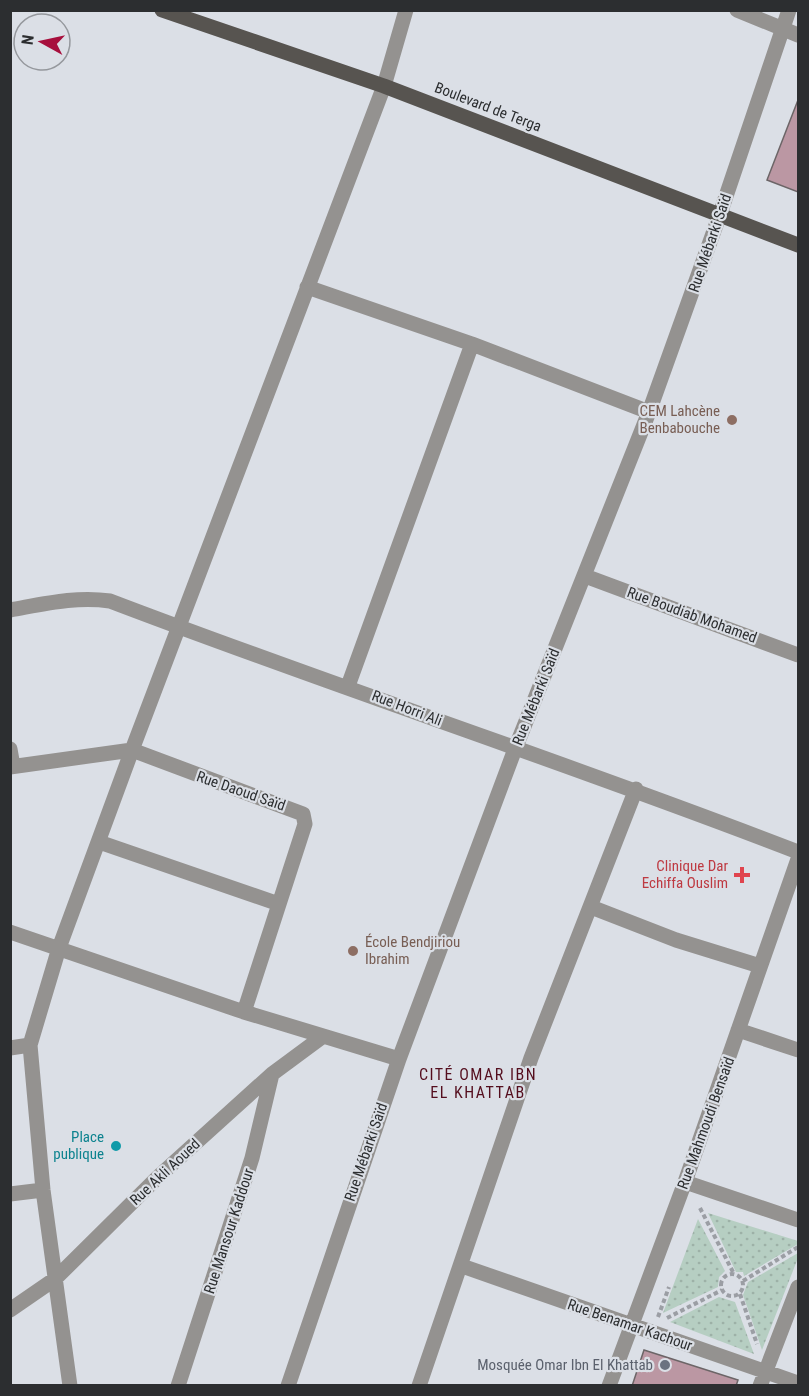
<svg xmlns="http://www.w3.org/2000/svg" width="809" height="1396" viewBox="0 0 809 1396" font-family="'Roboto Condensed',sans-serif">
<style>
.green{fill:url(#green-dots)}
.building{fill:#bb97a3;stroke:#6c6567;stroke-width:1.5}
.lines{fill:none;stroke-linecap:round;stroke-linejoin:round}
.path{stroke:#9b9ea4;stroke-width:4;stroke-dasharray:4.5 3;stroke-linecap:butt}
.minor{stroke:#949290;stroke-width:15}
.major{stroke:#575450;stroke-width:15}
.education-dot{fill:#8d6e63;stroke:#dbdfe6;stroke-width:2}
.health-dot{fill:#e0444e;stroke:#dbdfe6;stroke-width:2}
.culture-dot{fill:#0f9aa8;stroke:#dbdfe6;stroke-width:2}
.worship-dot{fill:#6b7280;stroke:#dbdfe6;stroke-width:2}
.labels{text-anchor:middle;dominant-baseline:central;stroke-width:4.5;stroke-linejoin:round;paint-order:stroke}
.street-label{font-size:15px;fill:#2c2e30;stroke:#dbdfe6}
.education-label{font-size:15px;fill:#785e54;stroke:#dbdfe6;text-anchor:end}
.health-label{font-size:15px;fill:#be3a42;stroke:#dbdfe6;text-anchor:end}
.culture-label{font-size:15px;fill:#0d838f;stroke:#dbdfe6;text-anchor:end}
.worship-label{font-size:15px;fill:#5b616d;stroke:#dbdfe6;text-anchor:end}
.neighbourhood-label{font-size:16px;letter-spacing:1.5px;fill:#540e1e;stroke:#dbdfe6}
</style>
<defs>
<pattern id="green-dots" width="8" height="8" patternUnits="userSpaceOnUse" patternTransform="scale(1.5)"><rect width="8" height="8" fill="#b6cec2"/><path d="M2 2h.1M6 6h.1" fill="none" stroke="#9db1a7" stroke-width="1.8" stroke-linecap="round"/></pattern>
</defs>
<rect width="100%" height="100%" fill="#dbdfe6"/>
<!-- green -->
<path class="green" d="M708,1213l90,28v3l-54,32 -1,-4h-7z
M698,1219l27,52 -6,6 -1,10 -55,26z
M798,1253v5l-36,92 -19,-55 5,-13z
M719,1297l16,5 19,52 -84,-32z"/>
<!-- building -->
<path class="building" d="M798,100v92l-31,-12z
M644,1350l94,30 -2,6h-104z"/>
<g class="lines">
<!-- path -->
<path class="path" d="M700,1208l34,66
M721 1285a11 11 0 1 1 22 0a11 11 0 1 1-22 0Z
M743,1281l55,-34
M740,1294l17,50
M658,1317l11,-30
M667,1318l55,-28"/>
<!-- minor -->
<path class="minor" d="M737,10l61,25
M307,287l165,57 177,68
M585,576l213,79
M10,610c34,-6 66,-14 100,-9 228,87 461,163 688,251
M348,686l124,-342
M10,749l3,17
M10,767l122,-17 171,64 2,10 -61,188
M99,842l180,62
M591,907l85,33 84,26
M10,932l234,80 155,47
M738,1030l60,20
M10,1048l20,-3
M685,1182l113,38
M10,1194l33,-4
M462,1266l336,117
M10,1310l45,-31 103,-102 114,-103 50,-37
M70,1386l-27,-196 -13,-145 29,-97 73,-198 252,-664 22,-76
M178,1386l74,-228 20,-84
M288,1386l111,-327 116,-310 134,-337 71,-198 69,-204
M419,1386l112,-328 105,-269
M609,1386l76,-204 113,-323
M760,1386l38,-99"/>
<!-- major -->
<path class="major" d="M162,10l222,76 414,159"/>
</g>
<!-- markers -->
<g class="education-dot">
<circle cx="732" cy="420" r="6"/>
<circle cx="353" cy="951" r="6"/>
</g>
<path class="health-dot" d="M739 866h6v6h6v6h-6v6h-6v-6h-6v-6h6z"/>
<circle class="culture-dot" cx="116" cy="1146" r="6"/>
<circle class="worship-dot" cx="665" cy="1365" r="6"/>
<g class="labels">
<!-- street labels -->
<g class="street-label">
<text transform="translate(488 107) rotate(21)">Boulevard de Terga</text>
<text transform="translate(710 243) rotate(-71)">Rue Mébarki Saïd</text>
<text transform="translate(692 615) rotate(20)">Rue Boudiab Mohamed</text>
<text transform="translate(536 697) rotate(-68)">Rue Mébarki Saïd</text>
<text transform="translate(407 708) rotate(21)">Rue Horri Ali</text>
<text transform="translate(241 791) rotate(19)">Rue Daoud Saïd</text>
<text transform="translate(706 1123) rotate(-70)">Rue Mahmoudi Bensaïd</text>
<text transform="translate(366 1152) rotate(-71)">Rue Mébarki Saïd</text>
<text transform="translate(165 1172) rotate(-43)">Rue Akli Aoued</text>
<text transform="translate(229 1231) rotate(-72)">Rue Mansour Kaddour</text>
<text transform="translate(630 1325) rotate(19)">Rue Benamar Kachour</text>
</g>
<!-- education labels -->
<g class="education-label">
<text x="720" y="411">CEM Lahcène<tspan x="720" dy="17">Benbabouche</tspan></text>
<text x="365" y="942" text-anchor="start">École Bendjiriou<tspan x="365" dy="17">Ibrahim</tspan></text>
</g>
<!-- health labels -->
<g class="health-label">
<text x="728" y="866">Clinique Dar<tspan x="728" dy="17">Echiffa Ouslim</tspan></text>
</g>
<!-- culture labels -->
<g class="culture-label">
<text x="104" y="1137">Place<tspan x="104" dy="17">publique</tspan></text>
</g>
<!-- worship labels -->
<g class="worship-label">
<text x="653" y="1365">Mosquée Omar Ibn El Khattab</text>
</g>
<!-- neighbourhood labels -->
<g class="neighbourhood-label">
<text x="478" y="1074">CITÉ OMAR IBN<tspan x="478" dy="18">EL KHATTAB</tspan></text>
</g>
</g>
<!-- border -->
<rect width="809" height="1396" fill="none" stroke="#2c2e30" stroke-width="24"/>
<!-- north arrow -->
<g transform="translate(42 42) rotate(278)"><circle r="28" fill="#dbdfe6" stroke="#95989d" stroke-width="1.5"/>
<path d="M0-4.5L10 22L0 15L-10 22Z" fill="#a70f3d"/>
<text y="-9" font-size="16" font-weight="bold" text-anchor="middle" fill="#2c2e30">N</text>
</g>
</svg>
